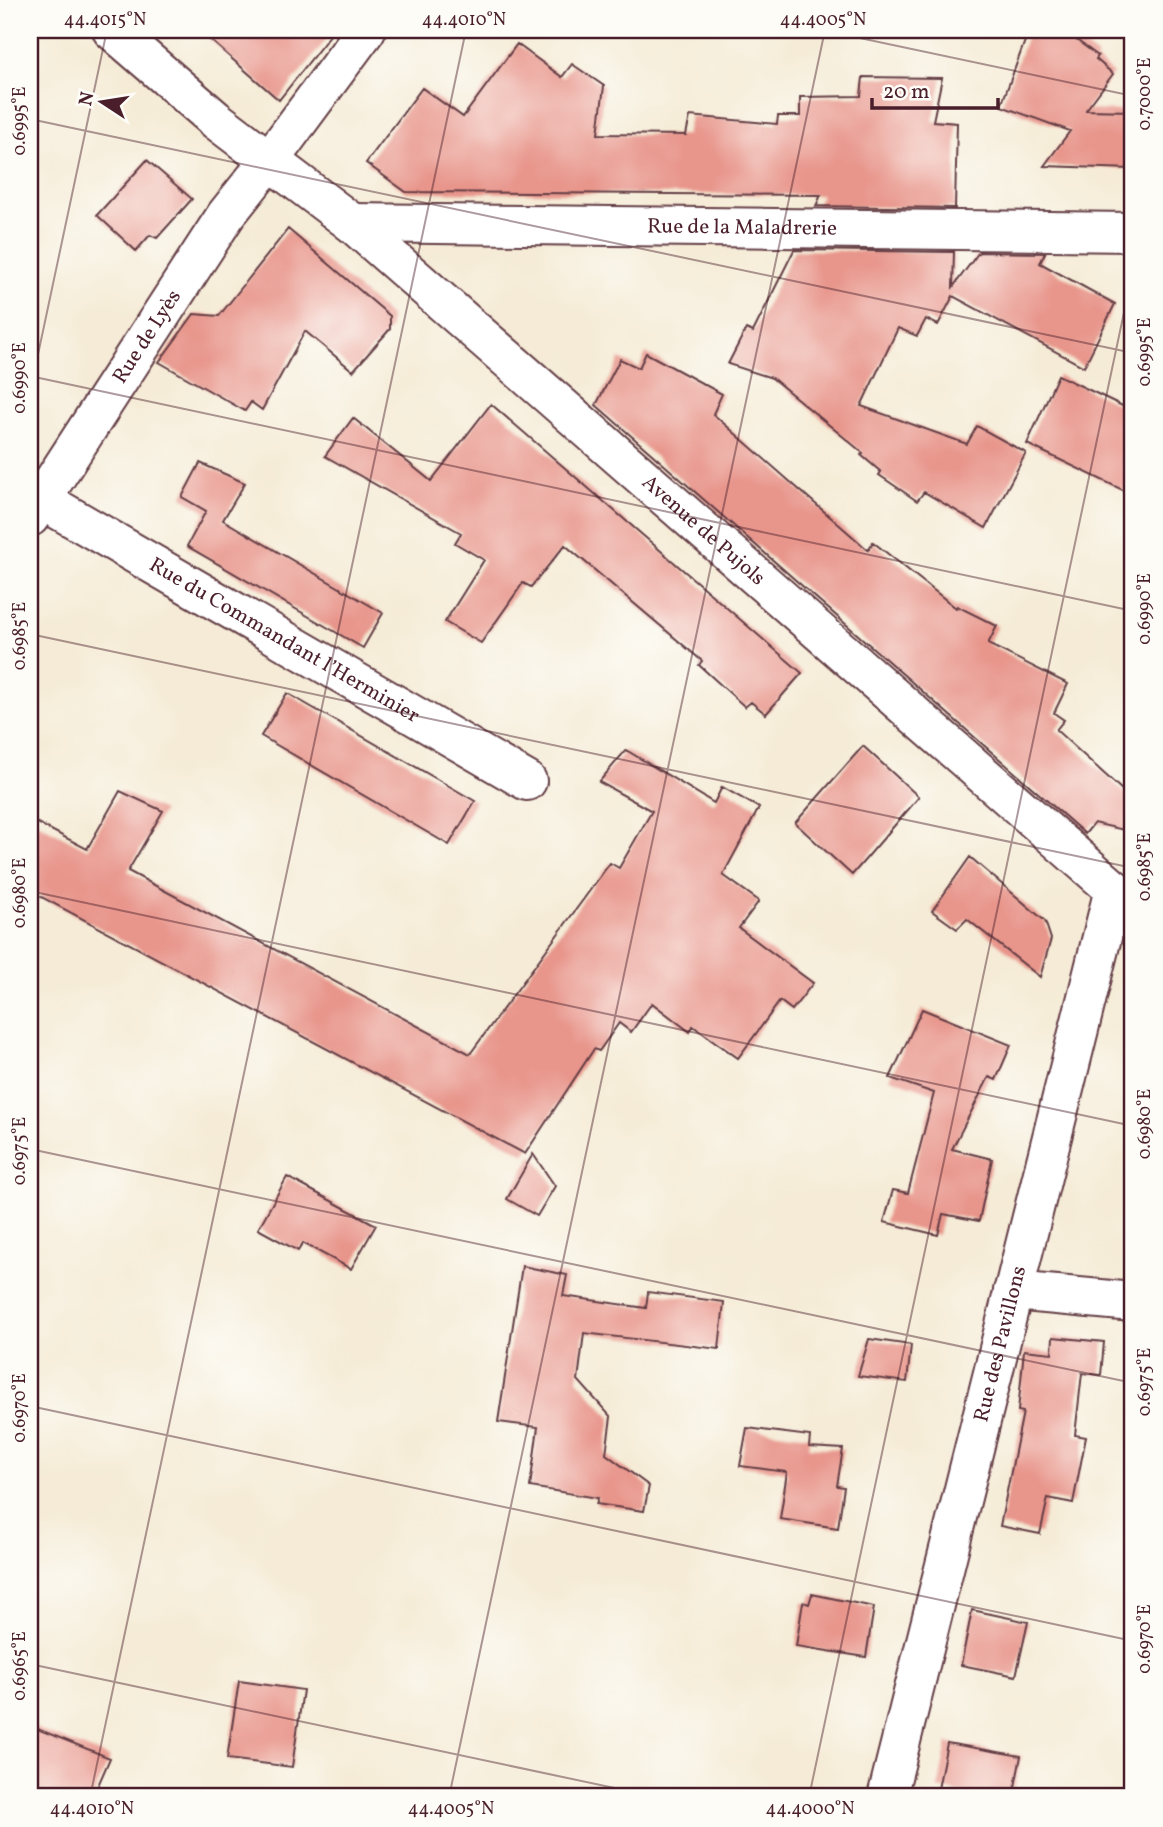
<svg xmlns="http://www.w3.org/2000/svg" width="1163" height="1827" viewBox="0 0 1163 1827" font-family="Vollkorn,serif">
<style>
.building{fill:#e8958b}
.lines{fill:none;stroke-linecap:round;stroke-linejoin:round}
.street-casing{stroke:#643e45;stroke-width:42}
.secondary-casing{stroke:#643e45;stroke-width:42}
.street{stroke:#fff;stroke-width:38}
.secondary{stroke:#fff;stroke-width:38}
.ticks{fill:none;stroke:#4a1f2b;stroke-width:2;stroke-opacity:0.45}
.labels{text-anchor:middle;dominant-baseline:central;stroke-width:5;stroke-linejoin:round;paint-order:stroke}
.street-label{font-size:21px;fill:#4a1f2b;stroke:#fdfcf7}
.neatline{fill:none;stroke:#4a1f2b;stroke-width:2.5}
.ticks-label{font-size:18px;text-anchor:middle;fill:#4a1f2b}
</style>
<rect width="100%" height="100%" fill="#fdfcf7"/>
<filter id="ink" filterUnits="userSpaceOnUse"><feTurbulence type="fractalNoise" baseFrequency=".0143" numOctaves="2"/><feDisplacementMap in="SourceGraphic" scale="14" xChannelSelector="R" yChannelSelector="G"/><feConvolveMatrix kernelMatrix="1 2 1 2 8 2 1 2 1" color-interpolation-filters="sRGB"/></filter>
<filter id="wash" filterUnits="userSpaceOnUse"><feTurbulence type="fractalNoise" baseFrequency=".00686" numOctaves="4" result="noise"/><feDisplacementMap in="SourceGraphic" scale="28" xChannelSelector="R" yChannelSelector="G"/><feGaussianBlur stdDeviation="1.57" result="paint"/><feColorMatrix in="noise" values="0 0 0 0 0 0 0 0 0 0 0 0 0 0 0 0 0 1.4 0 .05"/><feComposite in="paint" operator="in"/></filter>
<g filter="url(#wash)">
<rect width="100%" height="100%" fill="#f5ebd6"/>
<g id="blocks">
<!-- building -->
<path class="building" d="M199,30h135l-55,70z
M1029,30h34l35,26 -2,3 17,15 -27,36 47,1v58l-89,-3 26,-35 -69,-25z
M517,44l45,33 10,-13 32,22 -6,48 88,1 4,-19 87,8 1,-8h22v-19l61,-1 2,-19 79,1 -9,43 24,2 -2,85 -139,-2 5,-11 -415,-3 -40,-29 56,-75 41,29z
M147,160l45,39 -35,39 -7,-3 -14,16 -39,-36z
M288,229l102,87v13l-37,42 -48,-40 -43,79 -11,-8 -6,9 -86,-49 35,-48 25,2z
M794,250l160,2 -1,35 26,-35 66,1 -5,10 75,41 -31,63 -131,-71 -15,29 -12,-6 -9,17 -19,-8 -37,78 106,38 10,-18 49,27 -40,75 -62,-36 -7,9 -38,-26 2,-3 -20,-17 2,-2 -91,-75 -44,-14 18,-35 7,3z
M646,353l76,41 -9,20 155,136 5,-8 83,66 1,-2 40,20 -9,18 80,40 -14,29 10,7 -8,10 77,70v32l-39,-9 -9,11 -489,-429 24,-46 19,9z
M1058,375l75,36v84l-106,-51z
M491,404l311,269 -36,41 -15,-12 -6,5 -46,-42 3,-4 -137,-116 -34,42 -8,-4 -42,60 -36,-21 39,-62 -29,-17 6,-10 -136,-77 28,-38 78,63z
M200,463l45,20 -22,37 160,93 -20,35 -176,-102 19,-35 -24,-14z
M287,693l188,108 -26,44 -188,-109z
M863,746l56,51 -67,78 -57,-52z
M626,750l88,53 8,-16 37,21 -36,67 36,26 -20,27 74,55 -21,27 -12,-9 -42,57 -45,-32 -3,6 -38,-29 -21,29 -12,-9 -20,28 -5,-2 -69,105 -495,-263v-72l57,30 33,-58 43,20 -35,60 342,183 140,-191 9,5 33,-57 -53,-29z
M970,857l75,64 6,18 -11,38 -73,-58 -10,10 -25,-18z
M922,1009l89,36 -15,35 -7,-3 -37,72 40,10 -13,62 -36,-7 -5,21 -54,-13 9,-32 15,3 26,-100 -44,-15z
M533,1154l22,32 -18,30 -30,-17z
M287,1177l89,48 -25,44 -48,-26 -5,8 -40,-22z
M522,1266l45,9 -4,21 83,12 2,-16 76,10 -5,47 -135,-16 -6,47 33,37 -5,37 43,32 -5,25 -48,-7 2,-6 -68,-11 8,-60 -40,-5z
M1053,1337l51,5 -3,33 -19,-2 -7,62 11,2 -13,66 -25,-5 -8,36 -40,-8 23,-114 -5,-1 6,-61 28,3z
M869,1339l42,6 -4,37 -49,-6z
M747,1428l63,8 -1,11 34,2 -6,37 7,1 -6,41 -58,-9 7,-47 -47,-6z
M812,1594l62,13 -8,50 -70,-11 7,-44 6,2z
M972,1610l56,12 -12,54 -55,-11z
M239,1681l64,9 -11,77 -65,-8z
M30,1726l80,32 -17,39h-63z
M947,1743l74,13 -8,41h-25l-50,-8z"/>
</g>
</g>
<g filter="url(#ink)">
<use href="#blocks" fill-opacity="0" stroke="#643e45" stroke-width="2"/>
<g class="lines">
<!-- street casing -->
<g class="street-casing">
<g id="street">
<path d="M269,161l97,-131"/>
<path id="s1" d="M352,223l781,9"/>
<path id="s2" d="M42,500l485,281"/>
<path d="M1013,1291l120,11"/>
<path id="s3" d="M887,1797l227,-908"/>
</g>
</g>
<!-- secondary casing -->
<g class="secondary-casing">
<g id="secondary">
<path id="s4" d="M112,30l104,90 136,103 781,683"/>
<path id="s5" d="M30,517l196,-302 43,-54"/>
</g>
</g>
<!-- street -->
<use href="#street" class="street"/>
<!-- secondary -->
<use href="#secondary" class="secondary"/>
</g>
</g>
<!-- ticks -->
<path class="ticks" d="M822,30l311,66M30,119l1103,234M30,376l1103,235M30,392l77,-362M30,634l1103,234M30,891l1103,235M30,1149l1103,234M30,1406l1103,235M30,1664l627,133M90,1797l376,-1767M449,1797l376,-1767M809,1797l324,-1527"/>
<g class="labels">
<!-- street labels -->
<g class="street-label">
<text stroke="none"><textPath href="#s1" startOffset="390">Rue de la Maladrerie</textPath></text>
<text stroke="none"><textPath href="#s5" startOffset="215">Rue de Lyès</textPath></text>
<text stroke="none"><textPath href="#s4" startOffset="775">Avenue de Pujols</textPath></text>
<text stroke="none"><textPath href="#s2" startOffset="280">Rue du Commandant l’Herminier</textPath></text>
<text stroke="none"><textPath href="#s3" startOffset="467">Rue des Pavillons</textPath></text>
</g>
</g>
<!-- margin -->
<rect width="1163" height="1827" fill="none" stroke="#fdfcf7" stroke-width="77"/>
<!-- north arrow -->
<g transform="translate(102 102) rotate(282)" stroke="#fdfcf7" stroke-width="5" paint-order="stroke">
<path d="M0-5L12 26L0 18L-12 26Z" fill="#4a1f2b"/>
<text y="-10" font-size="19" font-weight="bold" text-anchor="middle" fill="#4a1f2b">N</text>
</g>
<!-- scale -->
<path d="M872 98v10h126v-10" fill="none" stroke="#4a1f2b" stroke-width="3.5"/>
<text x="883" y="98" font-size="21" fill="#4a1f2b" stroke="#fdfcf7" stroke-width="5" paint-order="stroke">20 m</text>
<rect x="38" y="38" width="1086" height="1750" class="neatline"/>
<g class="ticks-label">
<text x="105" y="25">44.4015°N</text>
<text x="464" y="25">44.4010°N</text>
<text x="823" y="25">44.4005°N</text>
<text transform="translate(1144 94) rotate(-90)" y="6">0.7000°E</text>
<text transform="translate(19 121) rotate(-90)" y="6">0.6995°E</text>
<text transform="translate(1144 352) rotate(-90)" y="6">0.6995°E</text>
<text transform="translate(19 378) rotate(-90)" y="6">0.6990°E</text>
<text transform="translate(1144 609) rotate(-90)" y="6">0.6990°E</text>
<text transform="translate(19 636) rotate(-90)" y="6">0.6985°E</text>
<text transform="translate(1144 867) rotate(-90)" y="6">0.6985°E</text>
<text transform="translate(19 893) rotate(-90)" y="6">0.6980°E</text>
<text transform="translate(1144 1124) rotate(-90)" y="6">0.6980°E</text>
<text transform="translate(19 1151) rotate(-90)" y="6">0.6975°E</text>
<text transform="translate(1144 1382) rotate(-90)" y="6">0.6975°E</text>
<text transform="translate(19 1408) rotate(-90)" y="6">0.6970°E</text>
<text transform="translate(1144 1639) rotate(-90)" y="6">0.6970°E</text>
<text transform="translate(19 1666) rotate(-90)" y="6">0.6965°E</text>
<text x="92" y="1814">44.4010°N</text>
<text x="451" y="1814">44.4005°N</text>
<text x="810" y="1814">44.4000°N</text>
</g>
</svg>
